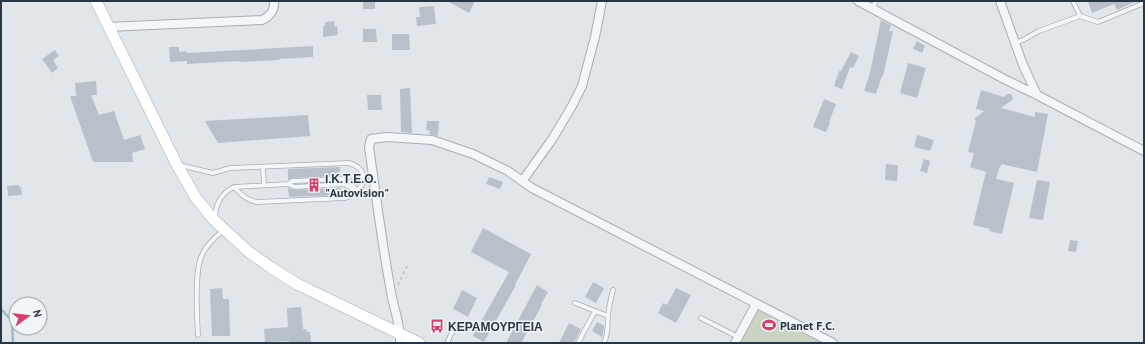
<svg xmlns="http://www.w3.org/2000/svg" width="1145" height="344" viewBox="0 0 1145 344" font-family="'PT Sans',sans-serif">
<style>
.green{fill:#c9d5c2}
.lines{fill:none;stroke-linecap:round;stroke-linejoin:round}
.stream{stroke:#9abacd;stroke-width:2.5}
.building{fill:#b8c0c9}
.lane-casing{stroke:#a6aeb6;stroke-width:5.5}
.street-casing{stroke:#a6aeb6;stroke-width:10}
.secondary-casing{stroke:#a6aeb6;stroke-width:12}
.path{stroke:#bbc1c6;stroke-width:1.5;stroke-dasharray:3 3;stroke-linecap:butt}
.lane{stroke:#f4f7f9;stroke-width:4}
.street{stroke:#f4f7f9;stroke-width:8}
.secondary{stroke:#fff;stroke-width:11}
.labels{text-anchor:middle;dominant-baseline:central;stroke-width:3;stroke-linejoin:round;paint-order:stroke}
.poi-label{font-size:12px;font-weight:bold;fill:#283644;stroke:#f1f5f8;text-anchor:start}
</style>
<rect width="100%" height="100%" fill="#e1e6eb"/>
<!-- green -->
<path class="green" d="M757,307l67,36h-86z"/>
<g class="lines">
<!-- stream -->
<path class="stream" d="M1,309l11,12 1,22"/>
</g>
<!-- building -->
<path class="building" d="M363,1h12v8h-12z
M447,1h28l-6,12z
M1088,1h49l-20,9 -3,-6 -22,9z
M434,6l2,18 -19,2 -1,-9h4l-1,-10z
M881,20l10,5 -2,6h4l-10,45h-1l-6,18 -12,-3 6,-18z
M334,21l1,6 2,-1 1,9 -15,2v-11h2v-4z
M363,29h13l1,13h-14z
M392,34h17l1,16h-18z
M917,41l8,5 -3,7 -9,-4z
M313,46v11l-34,2 1,1 -40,2v-1l-53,3v-3l-17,1 -1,-15h10v5l8,-1v2z
M55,50l4,6 -6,4 5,8 -6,5 -10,-14z
M851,52l8,4 -6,12 -3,-1 -8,22 -8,-3 5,-15h2z
M908,63l18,5 -9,30 -17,-5z
M96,81l1,14h-6l8,20 15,-4 10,29 16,-5 5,14 -13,4 1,9h-40l-23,-66h6l-1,-13z
M410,88l2,45 -11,-1 -1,-43z
M981,90l23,7 3,-3h4l2,4 -1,2 -11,8 34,9v-5l13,2 -11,58 -36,-8v2h-1l-4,13 18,4 -12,51 -13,-3 1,-2 -17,-4 13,-53 -16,-5 4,-14 -6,-1 8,-31 -2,-2 10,-8 -8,-2z
M367,95h14l1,15h-14z
M824,99l12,5 -7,18 1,1 -4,9 -13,-5z
M308,115l2,21 -92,7 -13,-22z
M427,121h12l-1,15 -9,-2 1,-3 -4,-1z
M917,135l17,5 -4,11 -16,-4z
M924,159l6,2 -3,12 -7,-2z
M886,164l12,1 -1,16 -12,-1z
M340,167v9l-47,2 -5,2v-11z
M489,177l14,5 -3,7 -14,-5z
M1037,180l13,2 -7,38 -14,-2z
M19,185v2h2l1,8 -14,1 -1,-10z
M288,188l7,2 46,-2v7l-52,2z
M483,228l48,26 -16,31h1l-32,57 -11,-6 36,-64 -38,-20z
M1070,240l8,1 -2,11 -8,-1z
M593,282l11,6 -8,15 -11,-6z
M537,285l11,7 -7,12 1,1 -21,38h-15z
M222,288l1,11h6l1,37h-18l-2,-47z
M676,288l15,7 -15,28 -18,-10 5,-10 4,2z
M462,290l15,8 -9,19 -15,-8z
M301,307l2,22h3l1,3h3l1,11h-22v-2l-24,1 -1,-13 24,-2 -1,-19z
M597,322l7,4 -1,8 -1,3 -10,-6z
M569,323l12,6 -7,14h-15z"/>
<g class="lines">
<!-- lane casing -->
<g class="lane-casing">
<path id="lane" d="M1073,1l7,15
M872,9l4,-8
M1015,43l8,-3 16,-9 41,-15 18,6 46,-19
M179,165l34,8 17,-5 119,-5c23,7 16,29 -4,35l-88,4c-10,-1 -16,-8 -23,-15
M263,167l1,18
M288,184l5,-3 50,-2 7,3 5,6
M215,217c1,-14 6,-24 19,-30l54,-3 7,3 49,-3 13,7
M575,303l33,13
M701,318l37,19
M198,335c-1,-19 -4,-63 4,-80 4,-10 13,-18 22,-25
M447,343l7,-15
M578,343l17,-32
M604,343c5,-12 3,-16 4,-28 1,-8 3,-17 5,-25"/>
</g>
<!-- street casing -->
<g class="street-casing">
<path id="street" d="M858,1l148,79 31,15 107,56
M1000,1l23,64 14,30
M108,27l154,-7c8,-4 13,-9 12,-19
M523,180l30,-42 19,-32 10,-20 13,-49 7,-36
M400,343c1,-18 -6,-33 -9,-51 -9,-48 -15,-97 -22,-145l2,-8 16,-2 45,3 41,14 35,17 24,17 301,155
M735,343l21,-39"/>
</g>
<!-- secondary casing -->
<g class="secondary-casing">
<path id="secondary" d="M96,1l81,164 19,33 18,22 35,32 21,15 27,17 122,59"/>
</g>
<!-- path -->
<path class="path" d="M398,285l9,-19"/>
<!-- lane -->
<use href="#lane" class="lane"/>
<!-- street -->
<use href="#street" class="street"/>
<!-- secondary -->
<use href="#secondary" class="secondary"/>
</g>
<!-- icons -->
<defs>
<g id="building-bare" transform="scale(1.08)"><path d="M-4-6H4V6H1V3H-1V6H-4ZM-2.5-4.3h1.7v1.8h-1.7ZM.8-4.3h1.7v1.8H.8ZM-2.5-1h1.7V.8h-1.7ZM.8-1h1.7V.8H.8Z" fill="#d73f6b" stroke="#f1f5f8" stroke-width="2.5" paint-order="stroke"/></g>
<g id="stadium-bare" transform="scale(1.08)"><path d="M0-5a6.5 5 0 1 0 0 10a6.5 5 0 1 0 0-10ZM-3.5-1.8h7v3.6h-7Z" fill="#d73f6b" stroke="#f1f5f8" stroke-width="2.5" paint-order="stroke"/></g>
<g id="bus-bare" transform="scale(1.08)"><path d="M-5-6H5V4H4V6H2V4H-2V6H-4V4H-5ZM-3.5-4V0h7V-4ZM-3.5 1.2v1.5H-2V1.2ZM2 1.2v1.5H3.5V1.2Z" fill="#d73f6b" stroke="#f1f5f8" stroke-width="2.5" paint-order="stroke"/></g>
</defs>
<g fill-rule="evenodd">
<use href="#building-bare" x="314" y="185"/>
<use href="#stadium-bare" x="769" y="325"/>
<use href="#bus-bare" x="437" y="326"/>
</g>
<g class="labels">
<!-- poi labels -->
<g class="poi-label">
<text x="325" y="178">I.Κ.Τ.Ε.Ο.<tspan x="325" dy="14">"Autovision"</tspan></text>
<text x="780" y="325">Planet F.C.</text>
<text x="448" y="326">ΚΕΡΑΜΟΥΡΓΕΙΑ</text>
</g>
</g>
<!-- border -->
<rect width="1145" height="344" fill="none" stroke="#283644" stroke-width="4"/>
<!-- north arrow -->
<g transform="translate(28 316) rotate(75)"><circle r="19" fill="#f1f5f8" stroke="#a1a9b0"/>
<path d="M0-3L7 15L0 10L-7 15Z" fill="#d73f6b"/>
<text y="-6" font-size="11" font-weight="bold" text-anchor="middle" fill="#283644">N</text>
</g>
</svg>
